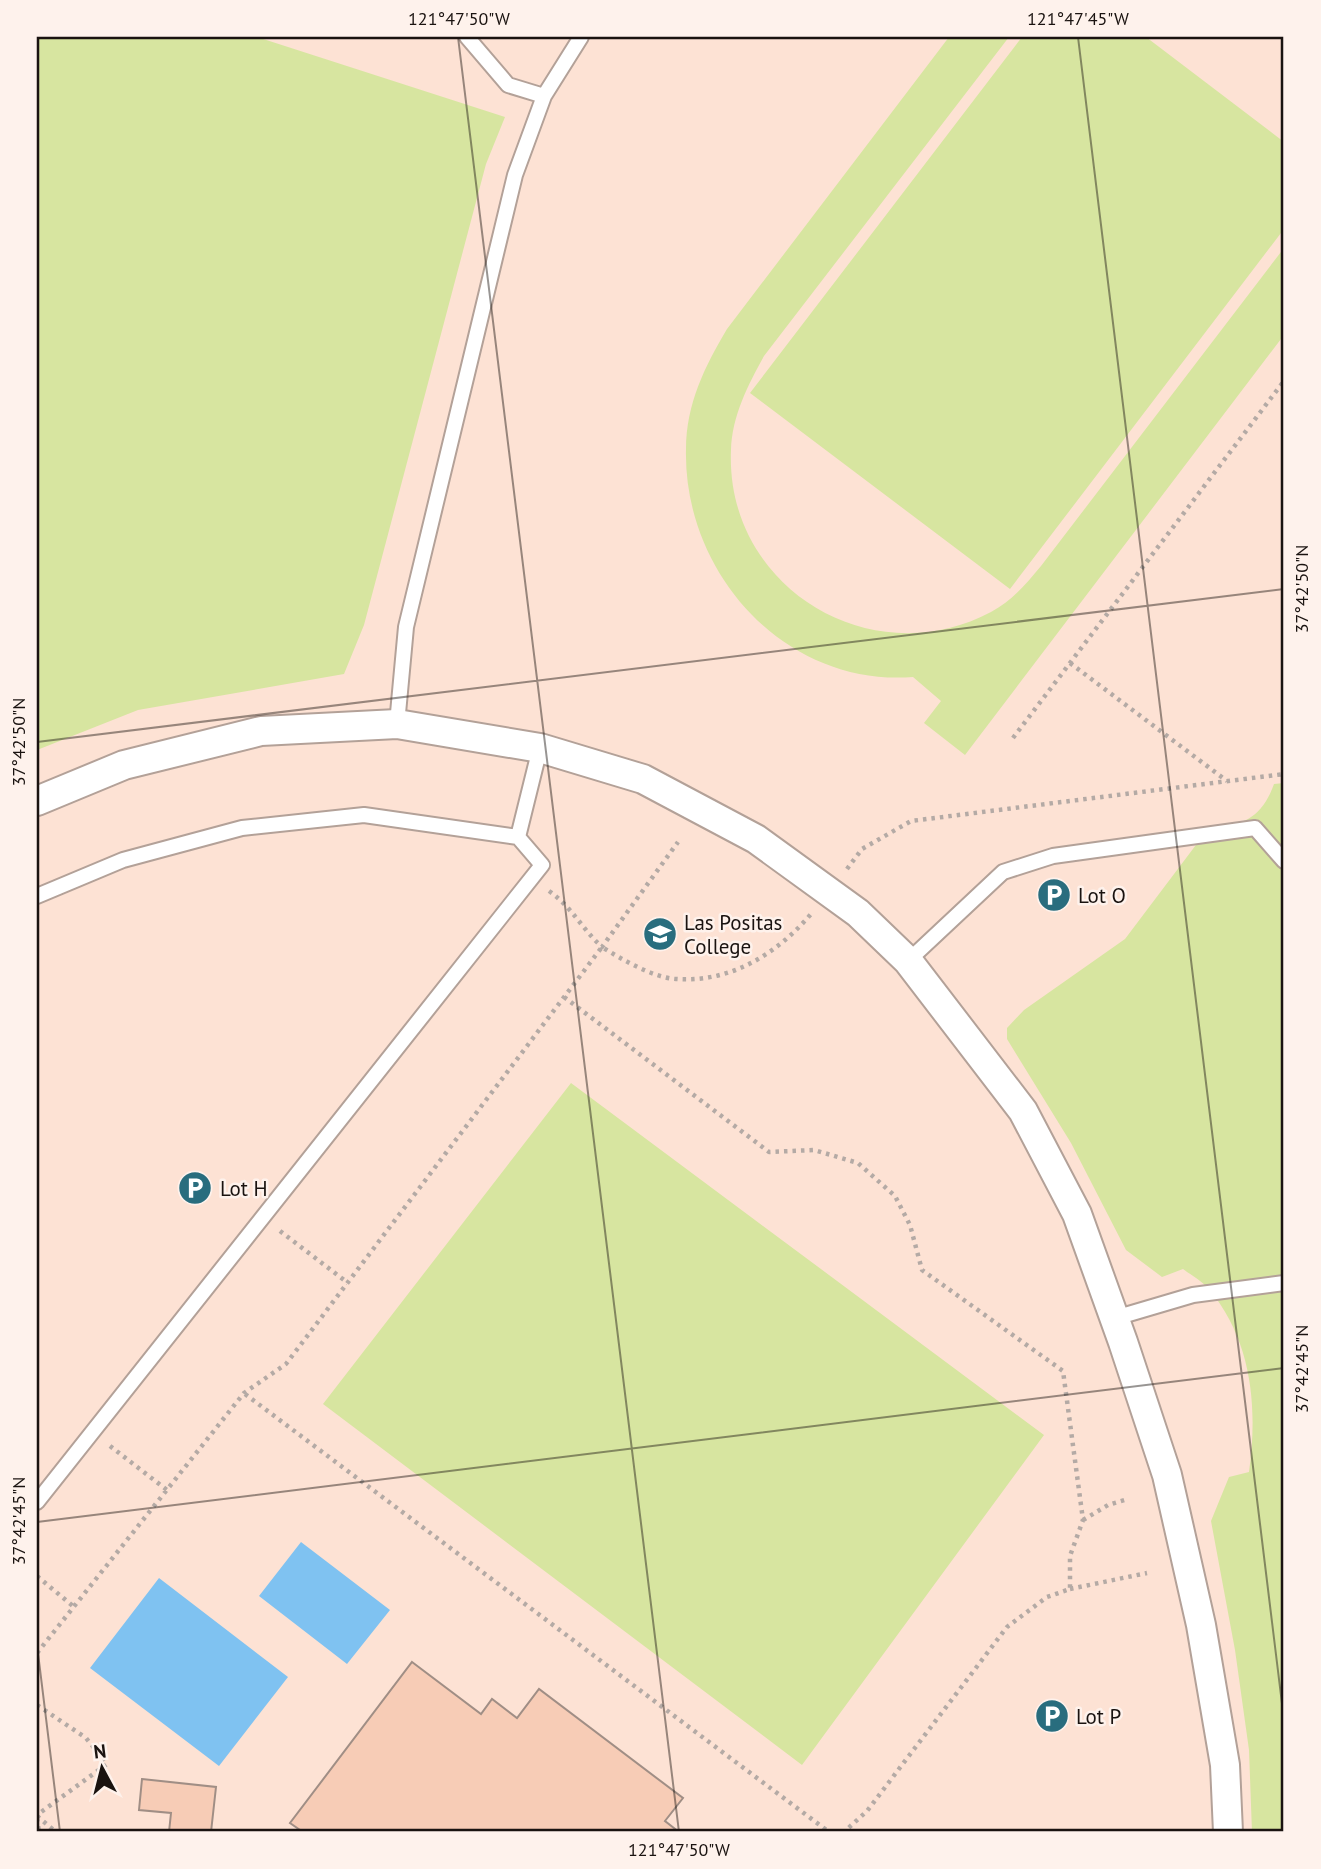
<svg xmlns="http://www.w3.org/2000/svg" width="1321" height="1869" viewBox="0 0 1321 1869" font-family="'PT Sans',sans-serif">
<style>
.built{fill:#fde2d4}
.green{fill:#d7e5a0}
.water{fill:#7fc2f1}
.building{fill:#f7ccb6;stroke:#a08e85;stroke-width:2}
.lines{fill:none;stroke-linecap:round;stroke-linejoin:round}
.service-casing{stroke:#b3a198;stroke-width:18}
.minor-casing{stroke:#b3a198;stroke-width:32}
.path{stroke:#b4aaa5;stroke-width:4.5;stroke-dasharray:3.5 5;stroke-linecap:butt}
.service{stroke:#fff;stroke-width:14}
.minor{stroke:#fff;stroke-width:28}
.ticks{fill:none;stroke:#1a1310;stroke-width:2;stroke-opacity:0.45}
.labels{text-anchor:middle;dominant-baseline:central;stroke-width:5;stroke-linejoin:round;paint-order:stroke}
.poi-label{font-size:21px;fill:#1a1310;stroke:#fef2ec;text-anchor:start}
.neatline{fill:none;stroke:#1a1310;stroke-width:2.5}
.ticks-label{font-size:18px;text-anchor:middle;fill:#1a1310}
</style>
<rect width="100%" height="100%" fill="#fef2ec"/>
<!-- built -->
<path class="built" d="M37,37h1247v1795h-1247z"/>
<!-- green -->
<path class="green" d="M37,37h220l248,80 -19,47 -122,461 -20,49 -206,36 -101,40z
M949,37h60l-245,319c-16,29 -32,60 -33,94 -6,137 140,226 260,162 21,-11 35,-28 50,-46l243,-318v87l-319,420 -41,-32 17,-22 -28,-24c-128,10 -230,-104 -227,-228 0,-45 19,-83 41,-120z
M1022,37h124l138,105v87l-274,360 -260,-196z
M1284,783v1049h-32l-3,-82 -14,-100 -24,-129 18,-44 20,-5c9,-65 3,-131 -40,-183 -7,-8 -18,-14 -26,-20l-21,8 -36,-27 -55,-107 -64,-104v-11l17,-18 101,-71 86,-114c33,3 52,-10 63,-41z
M571,1083l473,352 -242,330 -479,-361z"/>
<!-- water -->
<path class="water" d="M301,1542l89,68 -43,54 -88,-68z
M159,1578l129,99 -69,89 -129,-98z"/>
<!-- building -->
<path class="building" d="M412,1662l69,52 11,-15 25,19 22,-29 144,109 -18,23 14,11h-376l-13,-9z
M142,1779l74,8 -5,45h-42l2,-19 -32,-3z"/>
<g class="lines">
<!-- service casing -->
<g class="service-casing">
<path id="service" d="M467,37l41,48 36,11
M397,724l9,-97 109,-452 29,-79 37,-59
M37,896l86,-36 119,-32 122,-13 154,22
M908,961l95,-89 50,-16 202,-28 29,33
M1115,1318l78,-23 91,-12
M37,1502l505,-637 -24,-28 22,-89"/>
</g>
<!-- minor casing -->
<g class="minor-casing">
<path id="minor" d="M37,801l87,-36 137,-34 136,-7 143,24 103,31 113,60 102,74 50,48 115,150 54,103 46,128 44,133 34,150 24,140 3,67"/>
</g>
<!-- path -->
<path class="path" d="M1070,663l157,118
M1013,738l271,-357
M847,869l15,-20 49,-28 373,-47
M549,891c23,16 33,38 53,56l76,-105
M564,997l205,155 45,-2 44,13 37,33 15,29 12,45 141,101 20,149 -13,36v33l-23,8 -40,30 -140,184 -23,21
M280,1231l68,52
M245,1394l584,438
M110,1446l57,44
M1083,1520l25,-15 20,-6
M37,1576l37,31
M1070,1589l77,-16
M37,1653l207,-260 42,-29 316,-417c19,12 52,31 74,32 54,4 101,-25 135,-65
M37,1705l49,33 21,26 -70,51
M37,1816l19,16
M37,1818l2,14"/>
<!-- service -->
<use href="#service" class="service"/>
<!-- minor -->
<use href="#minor" class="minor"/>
</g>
<!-- ticks -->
<path class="ticks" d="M458,37l221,1795M1078,37l206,1683M37,742l1247,-153M37,1522l1247,-154M37,1645l23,187"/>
<!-- icons -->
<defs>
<g id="parking-disc" transform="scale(1.75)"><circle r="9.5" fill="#296d7e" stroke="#fef2ec"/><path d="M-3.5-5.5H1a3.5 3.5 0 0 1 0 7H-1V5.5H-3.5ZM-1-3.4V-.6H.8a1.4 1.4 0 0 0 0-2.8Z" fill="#fff"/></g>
<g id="university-disc" transform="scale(1.75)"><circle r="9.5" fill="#296d7e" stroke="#fef2ec"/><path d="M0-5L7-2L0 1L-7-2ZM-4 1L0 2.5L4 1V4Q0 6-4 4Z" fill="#fff"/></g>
</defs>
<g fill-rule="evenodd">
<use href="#parking-disc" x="1054" y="895"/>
<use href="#university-disc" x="660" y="934"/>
<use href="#parking-disc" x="195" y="1188"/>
<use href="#parking-disc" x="1052" y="1716"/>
</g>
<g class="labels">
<!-- poi labels -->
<g class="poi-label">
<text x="1078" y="895">Lot O</text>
<text x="684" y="922">Las Positas<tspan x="684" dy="24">College</tspan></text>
<text x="220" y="1188">Lot H</text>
<text x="1076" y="1716">Lot P</text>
</g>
</g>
<!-- border -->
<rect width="1321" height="1869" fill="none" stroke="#fef2ec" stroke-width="77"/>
<!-- north arrow -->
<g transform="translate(102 1768) rotate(353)" stroke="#fef2ec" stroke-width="5" paint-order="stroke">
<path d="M0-5L12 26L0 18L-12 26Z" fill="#1a1310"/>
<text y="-10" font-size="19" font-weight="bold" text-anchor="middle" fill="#1a1310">N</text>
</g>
<rect x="38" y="38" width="1244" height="1792" class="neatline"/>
<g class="ticks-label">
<text x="459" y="25">121°47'50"W</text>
<text x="1078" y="25">121°47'45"W</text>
<text transform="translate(1302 589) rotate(-90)" y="6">37°42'50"N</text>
<text transform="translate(19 742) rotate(-90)" y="6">37°42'50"N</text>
<text transform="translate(1302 1369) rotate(-90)" y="6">37°42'45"N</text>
<text transform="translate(19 1521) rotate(-90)" y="6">37°42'45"N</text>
<text x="679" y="1856">121°47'50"W</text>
</g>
</svg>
